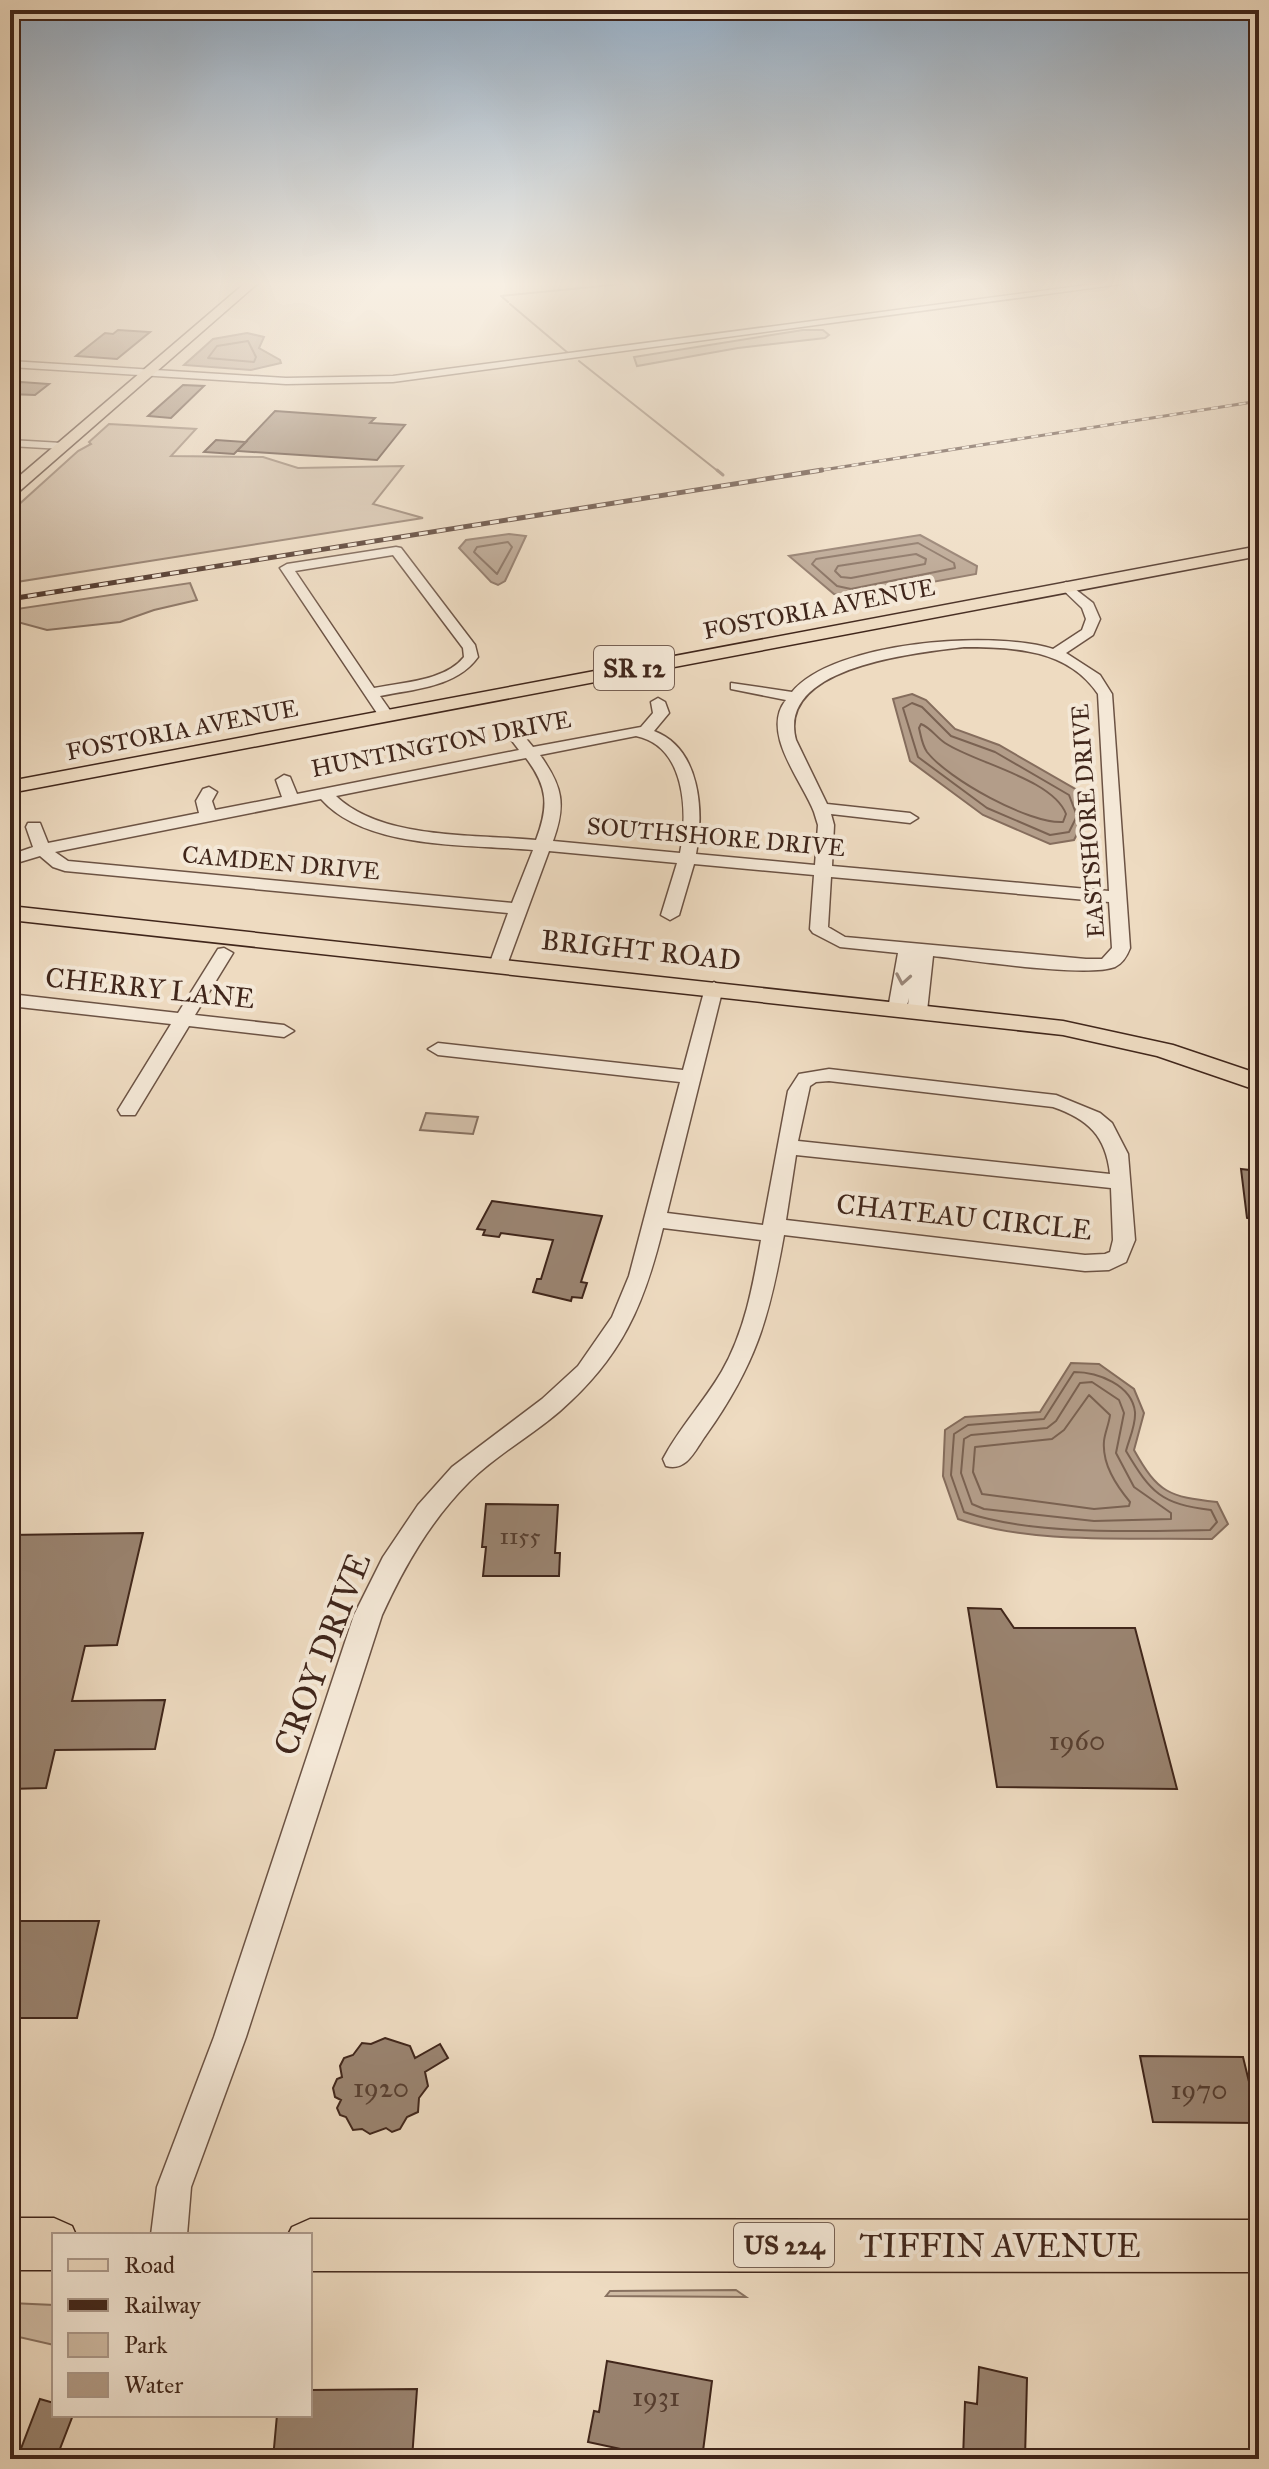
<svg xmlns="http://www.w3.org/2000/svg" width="1269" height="2469" viewBox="0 0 1269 2469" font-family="'IM FELL Great Primer',serif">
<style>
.green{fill:#d0bca5;stroke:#887160;stroke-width:2}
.water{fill:#b39d89;stroke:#856d5d;stroke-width:2}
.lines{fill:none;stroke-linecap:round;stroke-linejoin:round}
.shore{stroke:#7a6252;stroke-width:2}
.stream-far1{stroke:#856d5d;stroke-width:2}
.stream{stroke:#856d5d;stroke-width:3}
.building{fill:#9a8471;stroke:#40261b;stroke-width:2}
.minor-casing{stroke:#6c5344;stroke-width:3}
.major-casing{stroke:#40261b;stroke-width:3}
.highway-casing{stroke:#40261b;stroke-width:3}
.minor{fill:#f4e8d7;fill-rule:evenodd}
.major{fill:#eedbc1;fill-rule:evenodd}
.highway{fill:#eedbc1;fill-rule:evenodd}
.rail-far1-casing{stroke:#40261b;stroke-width:3}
.rail-casing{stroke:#40261b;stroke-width:5}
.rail-far1{stroke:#f4e8d7;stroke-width:2;stroke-dasharray:7;stroke-linecap:butt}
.rail{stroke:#f4e8d7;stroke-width:3;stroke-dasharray:9;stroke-linecap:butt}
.oneway{stroke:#9a8779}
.labels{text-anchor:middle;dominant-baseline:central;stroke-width:8;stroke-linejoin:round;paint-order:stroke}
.far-street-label{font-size:24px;fill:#40261b;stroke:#f4e8d7}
.number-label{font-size:24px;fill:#563e30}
.shield{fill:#f4e8d7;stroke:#766053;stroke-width:2}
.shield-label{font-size:26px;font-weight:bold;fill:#40261b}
.street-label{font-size:28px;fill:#40261b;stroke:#f4e8d7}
.near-number-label{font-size:28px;fill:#563e30}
.near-street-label{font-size:34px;fill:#40261b;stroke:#f4e8d7}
</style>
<rect width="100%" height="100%" fill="#eedbc1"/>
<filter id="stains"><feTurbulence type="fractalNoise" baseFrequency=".0025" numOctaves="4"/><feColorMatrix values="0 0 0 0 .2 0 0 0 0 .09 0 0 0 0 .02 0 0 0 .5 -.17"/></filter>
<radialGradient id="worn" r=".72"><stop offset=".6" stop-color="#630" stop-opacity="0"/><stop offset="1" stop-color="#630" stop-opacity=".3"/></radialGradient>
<!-- green -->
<path class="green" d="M803,330h20l6,5 -4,3 -87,10 -101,18 -3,-9z
M109,424l87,5 -25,27 92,1 35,11 105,-2 -30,38 50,14 -413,65v-65l8,-8 -3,-2 63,-57 13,-7 -2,-2z
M190,583l7,17 -43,10 -34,12 -73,8 -37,-10v-10z
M426,1113l52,4 -5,17 -53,-4z
M736,2290l10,7 -140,-1 4,-5z
M10,2303l44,2v40l-44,-10z"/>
<!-- water -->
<path class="water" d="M247,333l17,4 -5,11 21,12 1,3 -30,7 -67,-5 29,-26z
M509,534l17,2 -21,45 -7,4 -7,-3 -32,-34 7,-8z
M920,535l57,31 -1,8 -125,23 -17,-3 -45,-38z
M912,694l14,6 29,29 44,16 78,45 9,27 -12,23 -24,4 -67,-29 -73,-54 -17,-62z
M1071,1363l28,1 35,25 10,24 -10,37c24,43 35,47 83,52l11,22 -16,15c-80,-2 -179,6 -254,-20l-15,-43 2,-46 20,-13 75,-5z"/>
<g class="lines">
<!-- shore -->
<path class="shore" d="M248,341l8,16 -2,5 -46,-4 9,-12z
M508,542l4,5 -15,27 -23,-22 3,-5z
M918,543l36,20 1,5 -104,21 -14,-3 -25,-22 4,-5z
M916,554l10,5 -1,5 -74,14 -10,-1 -6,-6 3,-5z
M912,703l10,4 29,29 44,16 74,43 8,21 -8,16 -19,3 -63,-27 -69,-51 -15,-49z
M921,724c10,4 15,13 24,19 30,20 108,36 121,71l-3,8c-34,2 -115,-43 -136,-70 -5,-7 -6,-16 -8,-24z
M1074,1372c24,0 58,13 61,40 1,13 -6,27 -9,39 25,42 35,53 85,59l6,12 -7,8c-75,1 -175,6 -246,-18l-13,-37 3,-41 14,-9 76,-6z
M1092,1382l27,18 5,13 -8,40 18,34 37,26v6l-77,2 -110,-12 -12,-5 -11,-31 3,-34 7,-4 76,-7 9,-7 24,-38z
M1089,1395l21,20c-1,9 -5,17 -6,26 -2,23 12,44 26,61l-1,4 -35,3 -112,-15 -9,-22 2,-25 77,-8 12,-9z"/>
<!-- stream-far1 -->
<path class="stream-far1" d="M508,302l-7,-6 121,-12
M510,304l58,49
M579,361l140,111"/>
<!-- stream -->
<path class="stream" d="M717,470l6,5"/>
</g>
<!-- building -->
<path class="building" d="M118,330l32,2 -33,27 -41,-3 29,-23 8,1z
M21,382l28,2 -14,11 -25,-1z
M183,385l21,1 -33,32 -23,-2z
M275,411l100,7 -5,5 35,2 -28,35 -140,-9z
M216,440l30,2 -12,12 -30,-2z
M1241,1169l18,2v49l-12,-2z
M492,1201l110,15 -21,66 6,1 -5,15 -10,-1 -1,4 -38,-9 4,-13h4l12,-39 -52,-7 -2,4 -16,-2 2,-5 -8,-1z
M486,1504l72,1 -3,48h5l-1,23h-76l3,-29h-4z
M143,1533l-26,112 -32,1 -13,55 93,-1 -10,49 -100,1 -9,38 -36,1v-254z
M968,1608l33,1 13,19h121l42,161 -180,-2z
M10,1921h89l-22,97h-67z
M385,2038l25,8 5,12 25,-14 8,14 -23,14 3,14 -9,12 -1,14 -11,5 -7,12 -8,3 -6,-4 -16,6 -8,-5 -9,1 -7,-13 -6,-2 -3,-7 4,-8 -6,-3 -2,-9 4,-9 5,-2 -2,-11 4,-8 9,-3 9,-12 9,1z
M1140,2056l103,1 16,66 -106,-1z
M607,2361l105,20 -10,78h-59l1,-5 -56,-12 6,-31 5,1z
M979,2367l48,11 -2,81h-62l2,-57 12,2z
M417,2389l-5,70h-139l4,-44h33v-25z
M40,2399l14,4v12h19l-17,44h-39z"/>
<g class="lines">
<!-- minor casing -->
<g class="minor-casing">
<path id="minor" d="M1095,284h26l-728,98 -107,2 -276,-17v-6l276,17 107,-2z
M10,440l52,3 6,3 -6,3 -52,-3z
M396,547l5,1 74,97 3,12c-21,30 -64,32 -98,39l14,20 -8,5 -5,-2 -101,-151 7,-4zM393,555l70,93 1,9c-19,24 -61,25 -90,31l-79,-117z
M1066,582l27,21 7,16 -7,16 -27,18 34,22 12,19 18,254c-3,8 -7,15 -15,19 -29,11 -145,-7 -182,-11l-6,55 -10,6 -10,-6 2,-13 -4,15 -7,2 -10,-6 10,-56 -58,-6 -27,-14 -3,-4 4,-54 -120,-11 -15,51 -9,5 -9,-5 16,-52 -128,-12 -42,114 -9,6 -9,-6 19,-52 -443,-42 -12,-4 -13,-11 -30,9v-10l23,-8 -7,-20 2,-4h12l8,20 151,-30 -3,-12 7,-12 6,-2 8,5 -5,9 3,9 67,-13 -6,-17 8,-5 6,2 7,17 222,-44 -13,-17 8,-5 5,2 14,17 108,-20 12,-14 -2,-11 7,-4 7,4 4,11 -15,18c47,18 50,81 42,123l119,11 3,-40 -4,-13c-12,-31 -54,-80 -28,-112l-55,-11v-6l61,9c42,-51 202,-62 261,-43l29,-19 4,-11 -4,-11 -23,-22zM964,647c49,0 104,2 134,47l11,197 -277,-25 2,-41 -3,-11 79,9 8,-5 -8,-5 -83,-9 -31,-64c-20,-74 120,-87 168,-93zM636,736c50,10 52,77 44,117l-127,-12c13,-36 10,-54 -13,-86zM526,758c22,29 23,48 10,82 -61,-6 -154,0 -200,-44zM321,799c45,51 147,45 212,51l-21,53 -444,-42 -13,-9zM831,877l278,25 3,46 -10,11h-16l-241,-22 -17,-10z
M224,948l9,5 -38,62 89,10 10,6 -10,6 -95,-11 -54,89h-14l-3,-5 53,-86 -161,-18v-12l168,19 40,-64z
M714,982l9,6 -56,225 96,12 25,-134 11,-17 30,-5 227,26 44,18 12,10 16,31 7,86 -9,22 -17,8 -24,1 -301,-36c-15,84 -28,129 -78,200 -11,15 -19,37 -40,31l-3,-7c16,-31 41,-57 59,-88 23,-40 31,-86 39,-131l-98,-12c-19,77 -41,129 -103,183 -29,25 -64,44 -91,71 -39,39 -65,85 -87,133l-136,422 -55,150 -4,48h-36l6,-48 57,-150 140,-422 29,-58 35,-52 34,-38 90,-68 36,-33 34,-49 17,-41 51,-194 -242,-27 -10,-6 10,-6 245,27 22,-82zM829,1081l224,26c35,12 53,29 57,67l-312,-33 12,-55 6,-4zM796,1155l315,33 2,52 -3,12 -5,2 -20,1 -299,-35z"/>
</g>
<!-- major casing -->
<g class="major-casing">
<path id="major" d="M244,284h13l-242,211 -5,2v-13z
M1259,546v10l-1249,237v-12z
M10,906l1053,115 110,24 86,29v17l-102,-35 -94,-21 -1053,-115z"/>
</g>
<!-- highway casing -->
<g class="highway-casing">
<path id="highway" d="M10,2218h44l18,8 4,9h-22v35h-44z
M310,2219l949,1v52l-949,-1v-36h-22l4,-8z"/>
</g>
<!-- minor -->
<use href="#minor" class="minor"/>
<!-- major -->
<use href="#major" class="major"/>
<!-- highway -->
<use href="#highway" class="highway"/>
<!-- rail-far1 casing -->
<g class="rail-far1-casing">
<path id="rail-far1" d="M810,472l449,-71"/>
</g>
<!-- rail casing -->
<g class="rail-casing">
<path id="rail" d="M10,599l812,-129"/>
</g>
<!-- rail-far1 -->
<use href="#rail-far1" class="rail-far1"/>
<!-- rail -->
<use href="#rail" class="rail"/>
</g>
<!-- one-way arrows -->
<defs><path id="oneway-chevron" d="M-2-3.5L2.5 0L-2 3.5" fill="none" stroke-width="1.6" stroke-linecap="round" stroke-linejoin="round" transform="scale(2)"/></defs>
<use class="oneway" href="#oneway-chevron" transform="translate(903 979) rotate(100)"/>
<!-- sky -->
<linearGradient id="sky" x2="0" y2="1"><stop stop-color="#93abc2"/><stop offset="0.45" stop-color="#f7efe3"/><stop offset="1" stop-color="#f7efe3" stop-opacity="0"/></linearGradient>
<rect width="1269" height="630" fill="url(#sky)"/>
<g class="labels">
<!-- far-street labels -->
<g class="far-street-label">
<text transform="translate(819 609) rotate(-11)">FOSTORIA AVENUE</text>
<text transform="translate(182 730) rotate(-11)">FOSTORIA AVENUE</text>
<text transform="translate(441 744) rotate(-11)">HUNTINGTON DRIVE</text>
<text transform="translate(1088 821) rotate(-94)">EASTSHORE DRIVE</text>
<text transform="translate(716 837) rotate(5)">SOUTHSHORE DRIVE</text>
<text transform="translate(281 863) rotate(5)">CAMDEN DRIVE</text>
</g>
<!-- number labels -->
<g class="number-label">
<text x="520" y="1536">1155</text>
</g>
<!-- shield labels -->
<g class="shield">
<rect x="594" y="646" width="80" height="44" rx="6"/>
<rect x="734" y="2223" width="100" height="44" rx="6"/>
</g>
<g class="shield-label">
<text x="634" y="668">SR 12</text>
<text x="784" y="2245">US 224</text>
</g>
<!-- street labels -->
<g class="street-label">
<text transform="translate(641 950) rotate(6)">BRIGHT ROAD</text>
<text transform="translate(150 988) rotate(6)">CHERRY LANE</text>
<text transform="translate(964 1217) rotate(6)">CHATEAU CIRCLE</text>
</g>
<!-- near-number labels -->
<g class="near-number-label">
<text x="1077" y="1740">1960</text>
<text x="381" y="2087">1920</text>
<text x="1199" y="2089">1970</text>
<text x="656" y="2396">1931</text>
</g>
<!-- near-street labels -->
<g class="near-street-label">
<text transform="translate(322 1654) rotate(-69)">CROY DRIVE</text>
<text x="1000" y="2245">TIFFIN AVENUE</text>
</g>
</g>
<!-- margin -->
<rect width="1269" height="2469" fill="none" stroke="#eedbc1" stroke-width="40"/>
<rect x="12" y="12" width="1245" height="2445" fill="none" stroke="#40261b" stroke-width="4"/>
<rect x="20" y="20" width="1229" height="2429" fill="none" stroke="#40261b" stroke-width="2"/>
<!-- legend -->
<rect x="52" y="2233" width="260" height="184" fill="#f4e8d7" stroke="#ac9a8c" stroke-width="2"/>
<rect x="68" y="2259" width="40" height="12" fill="#eedbc1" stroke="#ac9a8c" stroke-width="2"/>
<text x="124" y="2273" font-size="24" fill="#40261b">Road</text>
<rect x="68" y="2299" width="40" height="12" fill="#40261b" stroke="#ac9a8c" stroke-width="2"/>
<text x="124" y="2313" font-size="24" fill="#40261b">Railway</text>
<rect x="68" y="2333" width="40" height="24" fill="#d0bca5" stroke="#ac9a8c" stroke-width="2"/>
<text x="124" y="2353" font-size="24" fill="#40261b">Park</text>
<rect x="68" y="2373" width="40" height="24" fill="#b39d89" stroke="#ac9a8c" stroke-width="2"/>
<text x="124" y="2393" font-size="24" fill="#40261b">Water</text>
<rect width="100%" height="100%" filter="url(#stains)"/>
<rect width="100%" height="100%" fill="url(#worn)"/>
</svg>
